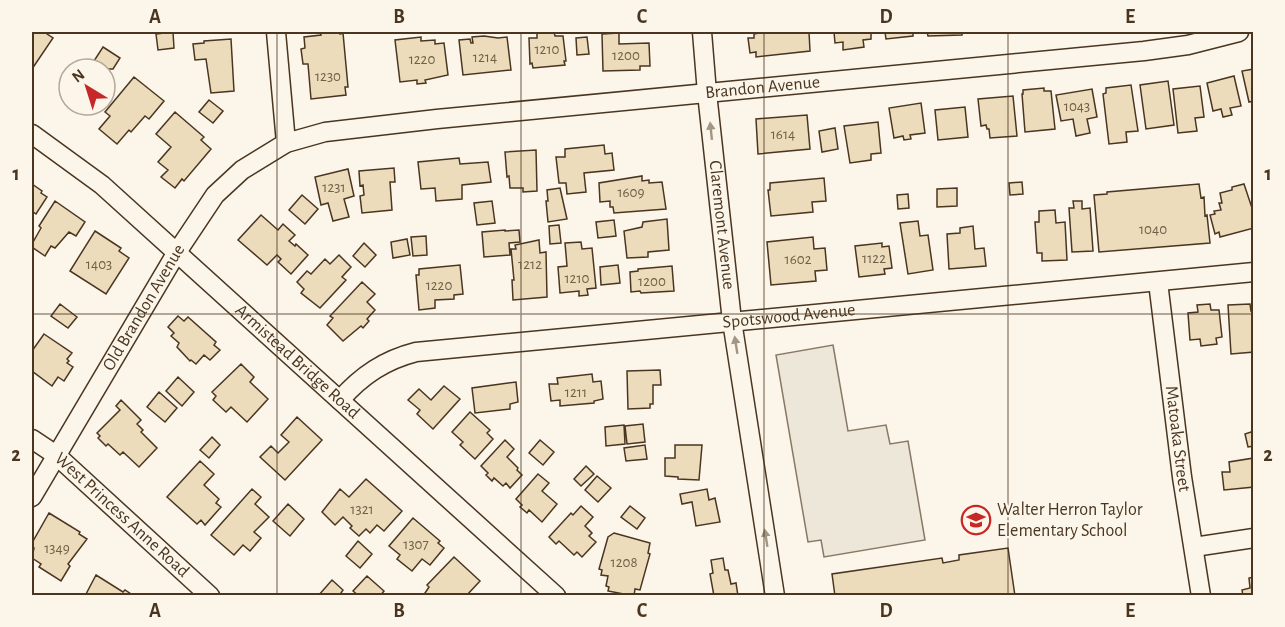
<svg xmlns="http://www.w3.org/2000/svg" width="1285" height="627" viewBox="0 0 1285 627" font-family="'Alegreya Sans',sans-serif">
<style>
.parking{fill:#ede7d9;stroke:#887966;stroke-width:1.5}
.building{fill:#ecdcbc;stroke:#4a3520;stroke-width:1.5}
.lines{fill:none;stroke-linecap:round;stroke-linejoin:round}
.minor-casing{stroke:#4a3520;stroke-width:21}
.minor{stroke:#fbf6e9;stroke-width:18}
.oneway{fill:#a29684}
.grid{fill:none;stroke:#4a3520;stroke-width:1.5;stroke-opacity:0.55}
.labels{text-anchor:middle;dominant-baseline:central;stroke-width:4.5;stroke-linejoin:round;paint-order:stroke}
.number-label{font-size:15px;fill:#725f47}
.street-label{font-size:18px;fill:#4a3520;stroke:#fbf6e9}
.poi-label{font-size:18px;fill:#4a3520;stroke:#fbf6e9;text-anchor:start}
.neatline{fill:none;stroke:#4a3520;stroke-width:2}
.grid-label{font-size:20px;text-anchor:middle;font-weight:bold;fill:#4a3520}
</style>
<rect width="100%" height="100%" fill="#fbf6e9"/>
<!-- parking -->
<path class="parking" d="M833,345l15,86 38,-6 4,19 18,-3 17,99 -101,17 -3,-17 -13,2 -32,-187z"/>
<!-- building -->
<path class="building" d="M32,32h12l9,6 -21,31z
M173,32l1,16 -16,2 -2,-16z
M320,32h19l1,2 3,-1 5,54h-3l1,8 -35,4 -3,-35h-5l-2,-15 4,-1 -1,-11 17,-2z
M537,32h17l1,4h8l3,25h-2l1,4 -32,3 -1,-5 -2,1 -1,-26h8z
M764,32h45l1,19 -54,6v-5l-6,1 -2,-15h6v-4z
M834,32h37v7l-8,1 1,7 -21,3v-8l-8,1z
M885,32h28v4l-27,3z
M927,32h35v3l-34,1z
M619,33v11l30,-1 1,23h-10v4l-37,1 -1,-37z
M484,36l14,2 9,-1 4,33 -48,5 -4,-35 11,-1 1,4h2l-1,-6z
M421,37v4l14,-1v4l9,-1 4,32 -23,5 1,3 -9,1v-4l-17,2 -5,-42z
M587,37l2,17 -12,1 -1,-17z
M231,39l3,52 -23,2 -5,-34 -11,1 -2,-16 11,-1v-2z
M103,47l17,11 -7,11h-13l-8,-5z
M1254,69v32l-5,1 -7,-31z
M1234,76l7,30 -11,2 2,7 -9,2 -2,-8 -8,2 -6,-28z
M134,77l30,24 -15,18 -4,-3 -14,16 -2,-2 -12,14 -18,-15 11,-13 -5,-4z
M1168,81l6,44 -28,4 -6,-44z
M1131,85l7,46 -12,1 1,10 -18,2 -6,-50 3,-1v-5z
M1200,86l4,31 -9,1 2,13 -19,2 -5,-44z
M1044,88v3h7l4,38 -30,3 -3,-38h1v-4z
M1092,89l5,28 -10,2 3,14 -14,3 -3,-17 -12,2 -5,-26z
M1013,96l4,40 -27,2 -1,-9h-2l-1,-4 -5,1 -3,-27z
M209,100l14,11 -10,12 -14,-11z
M921,103l4,30 -15,2 1,4 -7,1 -1,-4 -9,2 -5,-30z
M965,107l3,30 -30,3 -3,-30z
M175,112l29,25 -3,3 10,9 -27,32 -2,-2 -7,9 -14,-11 7,-7 -10,-8 13,-15 -15,-13z
M807,115l3,34 -52,5 -2,-35z
M878,122l3,31 -10,1v6l-21,3 -6,-37z
M835,128l3,21 -16,3 -3,-21z
M604,145l1,9 7,-1 2,17 -30,3 2,19 -19,2 -1,-11h-7l-3,-26h9v-8z
M536,150l1,41 -14,1v-4h-13l-1,-12 -2,1 -2,-25z
M459,158l1,6 28,-2 3,20 -29,3v14l-26,2 -1,-13 -14,1 -3,-27z
M394,168l1,14h-5l2,28 -30,3 -2,-17 4,-1 -1,-10 -3,1 -1,-15z
M348,169l6,27 -10,3 5,18 -16,4 -5,-18 -7,2 -6,-28z
M642,176v5l7,-1v3l13,-1 4,27 -52,4 -1,-6h-3v-6l-10,1 -1,-19z
M824,178l2,23 -14,1 1,10 -42,4 -3,-26h2v-7z
M1022,182l1,12 -13,1 -1,-12z
M32,184l10,7 -1,2 6,4 -11,17 -4,-3z
M1199,184l2,14 3,-1 1,19 2,-1 3,28 -111,9 -5,-57 13,-1v-2z
M1244,184l10,30v14l-34,9 -1,-5 -4,2 -5,-19 5,-1 -1,-3 7,-1 -2,-7h3l-2,-10 12,-3v-3z
M560,188l7,31 -19,3 -2,-21h2l-1,-11z
M957,188v18l-20,1v-18z
M908,194l1,14 -11,1 -1,-14z
M302,195l16,14 -13,15 -16,-14z
M55,201l30,21 -9,14 -7,-4 -14,16 -4,-2 -6,10 -13,-9v-3l9,-16 -2,-2z
M492,201l3,22 -18,2 -3,-22z
M1073,201h9v8l8,-1 3,43 -21,1 -3,-44h5z
M1055,210l1,13 9,-1 2,38 -25,1v-8h-5l-2,-31h4v-11z
M261,215l17,15 5,-6 12,11 -6,6 6,5 1,-2 12,11 -17,19 -13,-12 3,-3 -4,-4 -10,10 -29,-25z
M667,219l2,31 -21,2v5l-21,1 -3,-27 18,-4 1,-5z
M614,220l2,16 -18,2 -2,-16z
M918,221l2,15 8,-1 5,35 -25,4 -8,-51z
M559,225l2,18 -11,1 -1,-18z
M973,226l2,23 9,-1 2,18 -37,3 -2,-35 13,-1v-5z
M505,230v1l14,-1 1,12 -11,1 1,12 -26,2 -2,-25z
M95,231l26,17 -2,3 10,7 -23,36 -36,-23z
M426,236l1,19 -14,1 -2,-19z
M813,237l1,12 11,-1 2,22 -12,1 1,10 -45,4 -4,-43z
M407,239l3,16 -17,3 -2,-16z
M539,240l1,13 6,-1 1,45 -34,3 -1,-20h2l-3,-31h5l-1,-4z
M581,242l1,7 10,-1 4,40 -9,1 1,6 -9,1v-5l-19,2 -2,-26 9,-1 -2,-23z
M364,243l12,12 -11,12 -12,-11z
M882,243v4l7,-1 3,22 -8,1 1,5 -26,3 -4,-31z
M339,255l12,12 -9,10 4,3 -26,28 -19,-15 3,-4 -7,-7 10,-11 4,3 14,-15 5,5z
M460,265l3,29 -9,1v4l-19,1v8l-16,2 -3,-35h3v-6z
M618,265l2,18 -19,2 -1,-18z
M672,266l2,25 -33,2 -1,-2 -9,1 -1,-20 8,-1v-2z
M362,282l13,12 -8,8 8,8 -8,9 2,2 -6,7 -2,-2 -18,15 -16,-16 6,-7 -3,-2z
M60,304l17,13 -9,11 -17,-12z
M1210,304l1,6h8l3,27 -6,1 1,6 -16,2 -1,-7 -10,1 -2,-27 10,-1 -1,-7z
M1250,304l1,7 3,-1v42l-23,2 -3,-49z
M178,316l6,5 4,-4 28,25 -2,3 6,5 -10,10 -6,-5 -8,9 -5,-4 -1,1 -13,-14 2,-4 -8,-7 3,-3 -6,-6z
M44,334l28,19 -5,6 2,2 -2,2 6,4 -9,14 -6,-4 -6,9 -20,-15v-20z
M241,364l13,13 -4,5 18,17 -21,23 -16,-15 -5,5 -13,-12 3,-4 -4,-4z
M660,370l1,15h-8v19h-3v4l-22,1 -1,-38z
M592,374l1,8 8,-1 2,18 -9,2v2l-34,3v-6l-9,1 -2,-17h9l-1,-6z
M178,377l16,15 -12,14 -16,-15z
M516,382l2,20 -8,2v5l-35,4 -3,-25z
M444,386l16,13 -27,30 -16,-15 3,-4 -12,-10 11,-11 12,11z
M159,392l18,16 -12,14 -18,-15z
M121,400l20,20 -4,4 6,6 -2,2 16,16 -18,19 -16,-15 -3,3 -12,-11 -2,2 -8,-8 2,-2 -3,-3 23,-23 -4,-4z
M470,412l20,18 -3,3 6,6 -18,20 -15,-14 3,-3 -11,-10z
M297,417l25,23 -37,40 -25,-23 11,-11 7,7 11,-11 -8,-7z
M643,424l2,18 -18,2 -2,-18z
M624,425l1,19 -19,2 -1,-19z
M1254,431v15l-6,1 -3,-13z
M212,437l8,8 -11,13 -9,-8z
M505,440l9,9 -7,8 11,11 -1,2 5,5 -12,13 -4,-5 -3,3 -9,-8 -2,3 -6,-6 2,-2 -7,-7z
M540,440l14,12 -11,13 -14,-12z
M645,445l2,14 -21,2 -2,-13z
M675,445h27l-3,35 -21,-1v-2l-13,-1v-18h10z
M1254,458v29l-30,3 -2,-18h8l-1,-10z
M200,461l14,13 -10,11 15,14 -3,4 5,4 -16,18 -4,-5 -4,4 -30,-27z
M586,466l8,8 -13,12 -7,-7z
M538,474l11,9 -7,8 15,13 -15,18 -13,-12 -2,3 -7,-6 2,-2 -6,-6z
M597,476l14,12 -13,14 -13,-12z
M366,479l36,32 -18,20 -7,-6 -7,8 -4,-4 -7,7 -9,-8 2,-2 -9,-9 -8,8 -13,-13 18,-23 9,8z
M252,489l9,8 -6,7 14,13 -15,15 7,6 -11,13 -7,-6 -9,10 -23,-20z
M707,489l2,11 6,-2 5,24 -24,4 -4,-24 -10,2 -2,-10z
M288,504l16,15 -14,17 -17,-15z
M581,506l12,11 -8,9 7,7 -3,3 7,6 -14,15 -5,-5 -3,3 -15,-14 -3,3 -7,-7 22,-24 2,2z
M630,506l15,12 -8,11 -16,-12z
M49,513l31,19 -1,2 8,5 -19,25 2,2 -9,15 -22,-14 2,-3 -9,-6 2,-10 -2,-1v-4z
M413,518l27,23 -2,2 6,5 -14,17 -8,-6 -10,12 -15,-12 3,-4 -11,-9z
M614,533l36,10 -2,10 2,1 -10,36 -5,-1 -1,7 -26,-5 1,-4 -3,-1 2,-10 -7,-1 1,-5 -3,-1 9,-32z
M358,541l14,13 -12,14 -14,-12z
M1008,548l7,48h-180l-3,-22 110,-16 1,5 16,-3v-5z
M454,557l26,24 -14,15h-43l6,-9 -2,-2z
M723,558l2,12h3l3,14 5,-1 2,13h-24l-4,-22 3,-1 -2,-13z
M96,575l27,17 2,-2 9,6h-49z
M367,576l17,15 -4,5h-21l-6,-5z
M1254,577v19h-11l-1,-6 8,-2 -1,-10z
M332,580l11,10 -4,6h-21z"/>
<g class="lines">
<!-- minor casing -->
<g class="minor-casing">
<g id="minor">
<path d="M276,32l10,111"/>
<path id="s1" d="M702,32l5,61 25,228 43,275"/>
<path id="s2" d="M32,134l70,51 454,411"/>
<path id="s3" d="M1158,282l24,195 19,119"/>
<path id="s4" d="M340,400c22,-25 45,-40 76,-48l838,-80"/>
<path id="s5" d="M32,439l24,16 154,141"/>
<path id="s6" d="M32,497l145,-245 38,-57 27,-25 44,-27 39,-11 112,-13 707,-68 44,-6 51,-13"/>
<path d="M1194,547l60,-9"/>
</g>
</g>
<!-- minor -->
<use href="#minor" class="minor"/>
</g>
<!-- one-way arrows -->
<defs><path id="oneway-solid" d="M-6-.8H1V-3.2L6.5 0L1 3.2V.8H-6Z" transform="scale(1.5)"/></defs>
<g class="oneway">
<use href="#oneway-solid" transform="translate(711 131) rotate(-96)"/>
<use href="#oneway-solid" transform="translate(736 345) rotate(-99)"/>
<use href="#oneway-solid" transform="translate(766 538) rotate(-99)"/>
</g>
<!-- grid -->
<path class="grid" d="M277,32v564M521,32v564M764,32v564M1008,32v564M32,314h1222"/>
<!-- icons -->
<defs>
<g id="school-ring" transform="scale(1.5)"><circle r="9.5" fill="#fbf6e9" stroke="#c62828" stroke-width="1.5"/><path d="M0-5L7-2L0 1L-7-2ZM-4 1L0 2.5L4 1V4Q0 6-4 4Z" fill="#c62828"/></g>
</defs>
<g fill-rule="evenodd">
<use href="#school-ring" x="976" y="520"/>
</g>
<g class="labels">
<!-- number labels -->
<g class="number-label">
<text x="547" y="49">1210</text>
<text x="626" y="55">1200</text>
<text x="485" y="57">1214</text>
<text x="422" y="59">1220</text>
<text x="328" y="76">1230</text>
<text x="1077" y="106">1043</text>
<text x="783" y="134">1614</text>
<text x="334" y="187">1231</text>
<text x="631" y="192">1609</text>
<text x="1153" y="229">1040</text>
<text x="874" y="258">1122</text>
<text x="798" y="259">1602</text>
<text x="99" y="264">1403</text>
<text x="530" y="264">1212</text>
<text x="577" y="278">1210</text>
<text x="652" y="281">1200</text>
<text x="439" y="285">1220</text>
<text x="576" y="392">1211</text>
<text x="362" y="509">1321</text>
<text x="416" y="544">1307</text>
<text x="57" y="548">1349</text>
<text x="624" y="562">1208</text>
</g>
<!-- street labels -->
<g class="street-label">
<text stroke="none"><textPath href="#s6" startOffset="922">Brandon Avenue</textPath></text>
<text stroke="none"><textPath href="#s1" startOffset="194">Claremont Avenue</textPath></text>
<text stroke="none"><textPath href="#s6" startOffset="220">Old Brandon Avenue</textPath></text>
<text stroke="none"><textPath href="#s4" startOffset="466">Spotswood Avenue</textPath></text>
<text stroke="none"><textPath href="#s2" startOffset="350">Armistead Bridge Road</textPath></text>
<text stroke="none"><textPath href="#s3" startOffset="158">Matoaka Street</textPath></text>
<text stroke="none"><textPath href="#s5" startOffset="118">West Princess Anne Road</textPath></text>
</g>
<!-- poi labels -->
<g class="poi-label">
<text x="997" y="510">Walter Herron Taylor<tspan x="997" dy="21">Elementary School</tspan></text>
</g>
</g>
<!-- border -->
<rect width="1285" height="627" fill="none" stroke="#fbf6e9" stroke-width="66"/>
<!-- north arrow -->
<g transform="translate(87 87) rotate(322)"><circle r="28" fill="#fbf6e9" stroke="#b4a999" stroke-width="1.5"/>
<path d="M0-4.5L10 22L0 15L-10 22Z" fill="#c62828"/>
<text y="-9" font-size="16" font-weight="bold" text-anchor="middle" fill="#4a3520">N</text>
</g>
<rect x="33" y="33" width="1219" height="561" class="neatline"/>
<g class="grid-label">
<text x="155" y="23">A</text>
<text x="399" y="23">B</text>
<text x="642" y="23">C</text>
<text x="886" y="23">D</text>
<text x="1130" y="23">E</text>
<text x="16" y="180">1</text>
<text x="1268" y="180">1</text>
<text x="16" y="461">2</text>
<text x="1268" y="461">2</text>
<text x="155" y="617">A</text>
<text x="399" y="617">B</text>
<text x="642" y="617">C</text>
<text x="886" y="617">D</text>
<text x="1130" y="617">E</text>
</g>
</svg>
